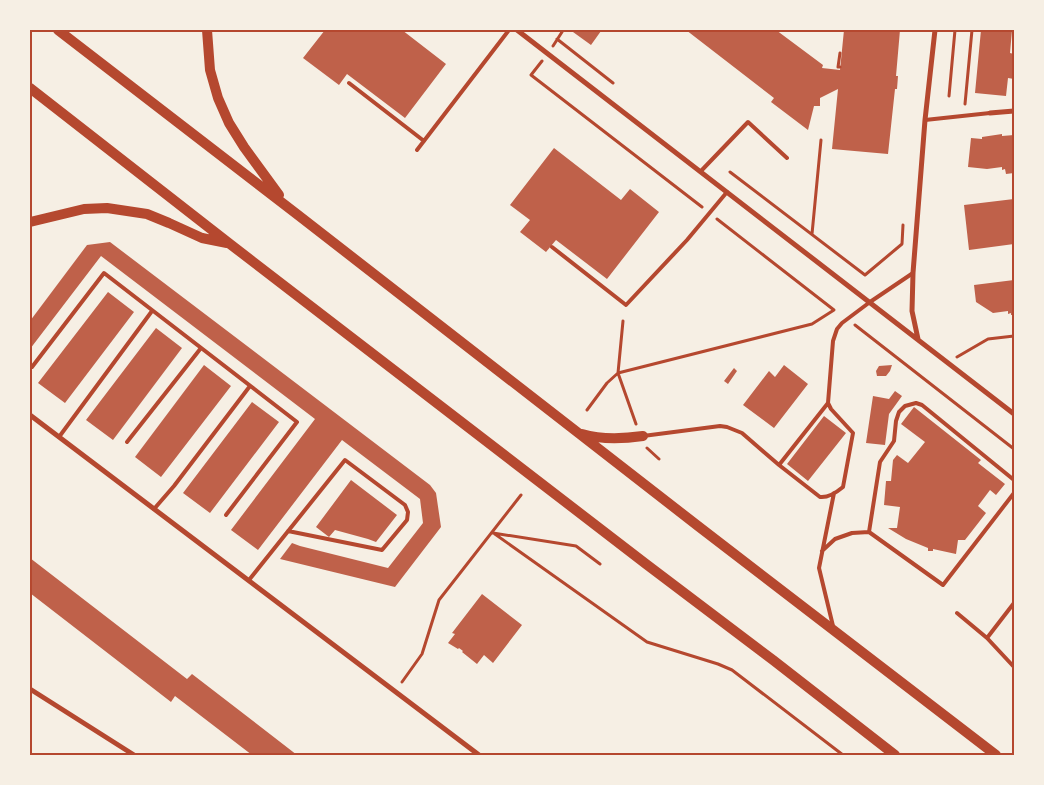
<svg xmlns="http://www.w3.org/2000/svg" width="1044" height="785" viewBox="0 0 1044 785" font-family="Figtree,sans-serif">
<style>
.building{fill:#bf614a}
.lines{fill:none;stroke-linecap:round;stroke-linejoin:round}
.path{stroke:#b5482f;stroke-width:3}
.service{stroke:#b5482f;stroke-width:4}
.minor{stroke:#b5482f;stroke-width:5}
.secondary{stroke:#b5482f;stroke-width:10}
.neatline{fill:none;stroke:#b5482f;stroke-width:2}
</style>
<rect width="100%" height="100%" fill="#f6efe4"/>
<!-- building -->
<path class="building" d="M325,30h77l44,34 -41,54 -58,-44 -8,11 -36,-27z
M575,30h25l1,1 -10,14 -18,-13z
M686,30h90l47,35 -1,3 18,2 4,-40h56l-4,46h2l-1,13h-2l-7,65 -56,-5 6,-60 -18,9v8h-6l-6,24 -37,-28 3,-4z
M981,30h31l-2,23 4,1v25l-6,-1 -2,18 -31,-3z
M1002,134v2l12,-1v38l-8,1 -1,-5 -3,1v-3l-15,2 -19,-2 3,-29 11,1v-2z
M554,148l67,52 9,-11 29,23 -52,67 -51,-39 -10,12 -26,-20 10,-12 -20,-15z
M1014,199v45l-45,6 -5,-45z
M110,242l320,243 6,8 5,34 -46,60 -115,-28 12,-16 8,3 88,22 35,-45 -3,-24 -78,-59 -84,110 -27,-20 84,-111 -214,-163 -71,93v-28l57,-76z
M1014,280v35h-3v-2l-3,1v-3l-15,2 -17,-11 -2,-17z
M108,292l26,20 -69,91 -27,-20z
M156,328l26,20 -69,92 -27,-20z
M204,365l27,21 -70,91 -26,-20z
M784,365l24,19 -34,44 -31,-23 26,-34 6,6z
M892,365l-2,6 -4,5h-9l-1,-5 3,-5z
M734,368l3,3 -9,13 -4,-3z
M895,391l7,5 -13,18 -4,31 -19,-2 7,-47 16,3z
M252,402l27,20 -69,91 -27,-20z
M914,407l67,53 -3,3 27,21 -9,11 -6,-5 -12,16 8,7 -21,27h-7l-2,14 -23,-5v2h-5v-3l-22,-9 -18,-11h9l3,-21 -16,-2 2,-24h5l2,-21 4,-5 11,8 17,-21 -24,-18z
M824,416l22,17 -38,48 -21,-17z
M351,480l46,35 -21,27 -8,-3 -33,-9 -6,7 -13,-10z
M30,558l157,121 5,-5 105,81h-45l-77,-59 -4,6 -141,-109z
M482,594l40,31 -29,38 -9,-8 -7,9 -15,-12 1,-1 -4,-3 -1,1 -10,-6 7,-9 -3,-1z"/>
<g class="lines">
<!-- path -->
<path class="path" d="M557,39l56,44
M553,46l9,-14 -2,-2
M840,53l-2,14h2
M542,61l-11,14 171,132
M949,96l6,-66
M965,104l7,-74
M730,172l135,103 37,-31 1,-19
M812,234l9,-94
M623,321l-5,52 194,-49 22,-14 -117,-91
M855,325l159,124
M957,357l31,-18 26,-3
M587,410l20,-27 11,-10 18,51
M647,448l12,11
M492,532l155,110 71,22 14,6 111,85
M493,533l83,13 24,18
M402,682l20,-28 17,-54 82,-105"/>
<!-- service -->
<path class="service" d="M349,83l75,58
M925,120l65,-7
M417,150l92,-120
M701,171l47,-49 39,36
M552,247l74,58 61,-65 40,-48
M32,367l72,-94 193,149 -71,93
M643,436l77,-10 7,1 15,6 37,32 41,32c8,1 17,-5 23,-10l10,-54 -22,-24 -3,-6
M59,437l93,-126
M127,442l74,-94
M779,465l49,-62 5,-62 4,-12 5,-6 28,-21 43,-29
M154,509l20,-23 76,-100
M869,532l11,-70 14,-21 2,-20 3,-9 6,-6 11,-3 6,2 92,75
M822,551l13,-12 17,-6 17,-1 74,53 71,-92
M249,580l96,-120 60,45 3,7 -1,8 -25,30 -94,-19
M957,613l30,25 27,29
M833,626l-14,-58 15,-75
M987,638l27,-35"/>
<!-- minor -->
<path class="minor" d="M517,30l497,384
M990,113l24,-2
M918,339l-6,-28 1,-38 12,-153 10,-90
M30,415l449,340
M30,689l104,66"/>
<!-- secondary -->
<path class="secondary" d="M58,30l240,185 400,311 298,229
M207,30l3,40 8,28 11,25 15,24 35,48
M30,88l200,156 416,320 127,96 122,95
M30,222l54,-13 23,-1 40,6 22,9 33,15 25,5
M582,434c20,6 40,5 61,2"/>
</g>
<!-- border -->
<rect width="1044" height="785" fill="none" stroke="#f6efe4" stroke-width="62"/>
<rect x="31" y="31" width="982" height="723" class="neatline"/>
</svg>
